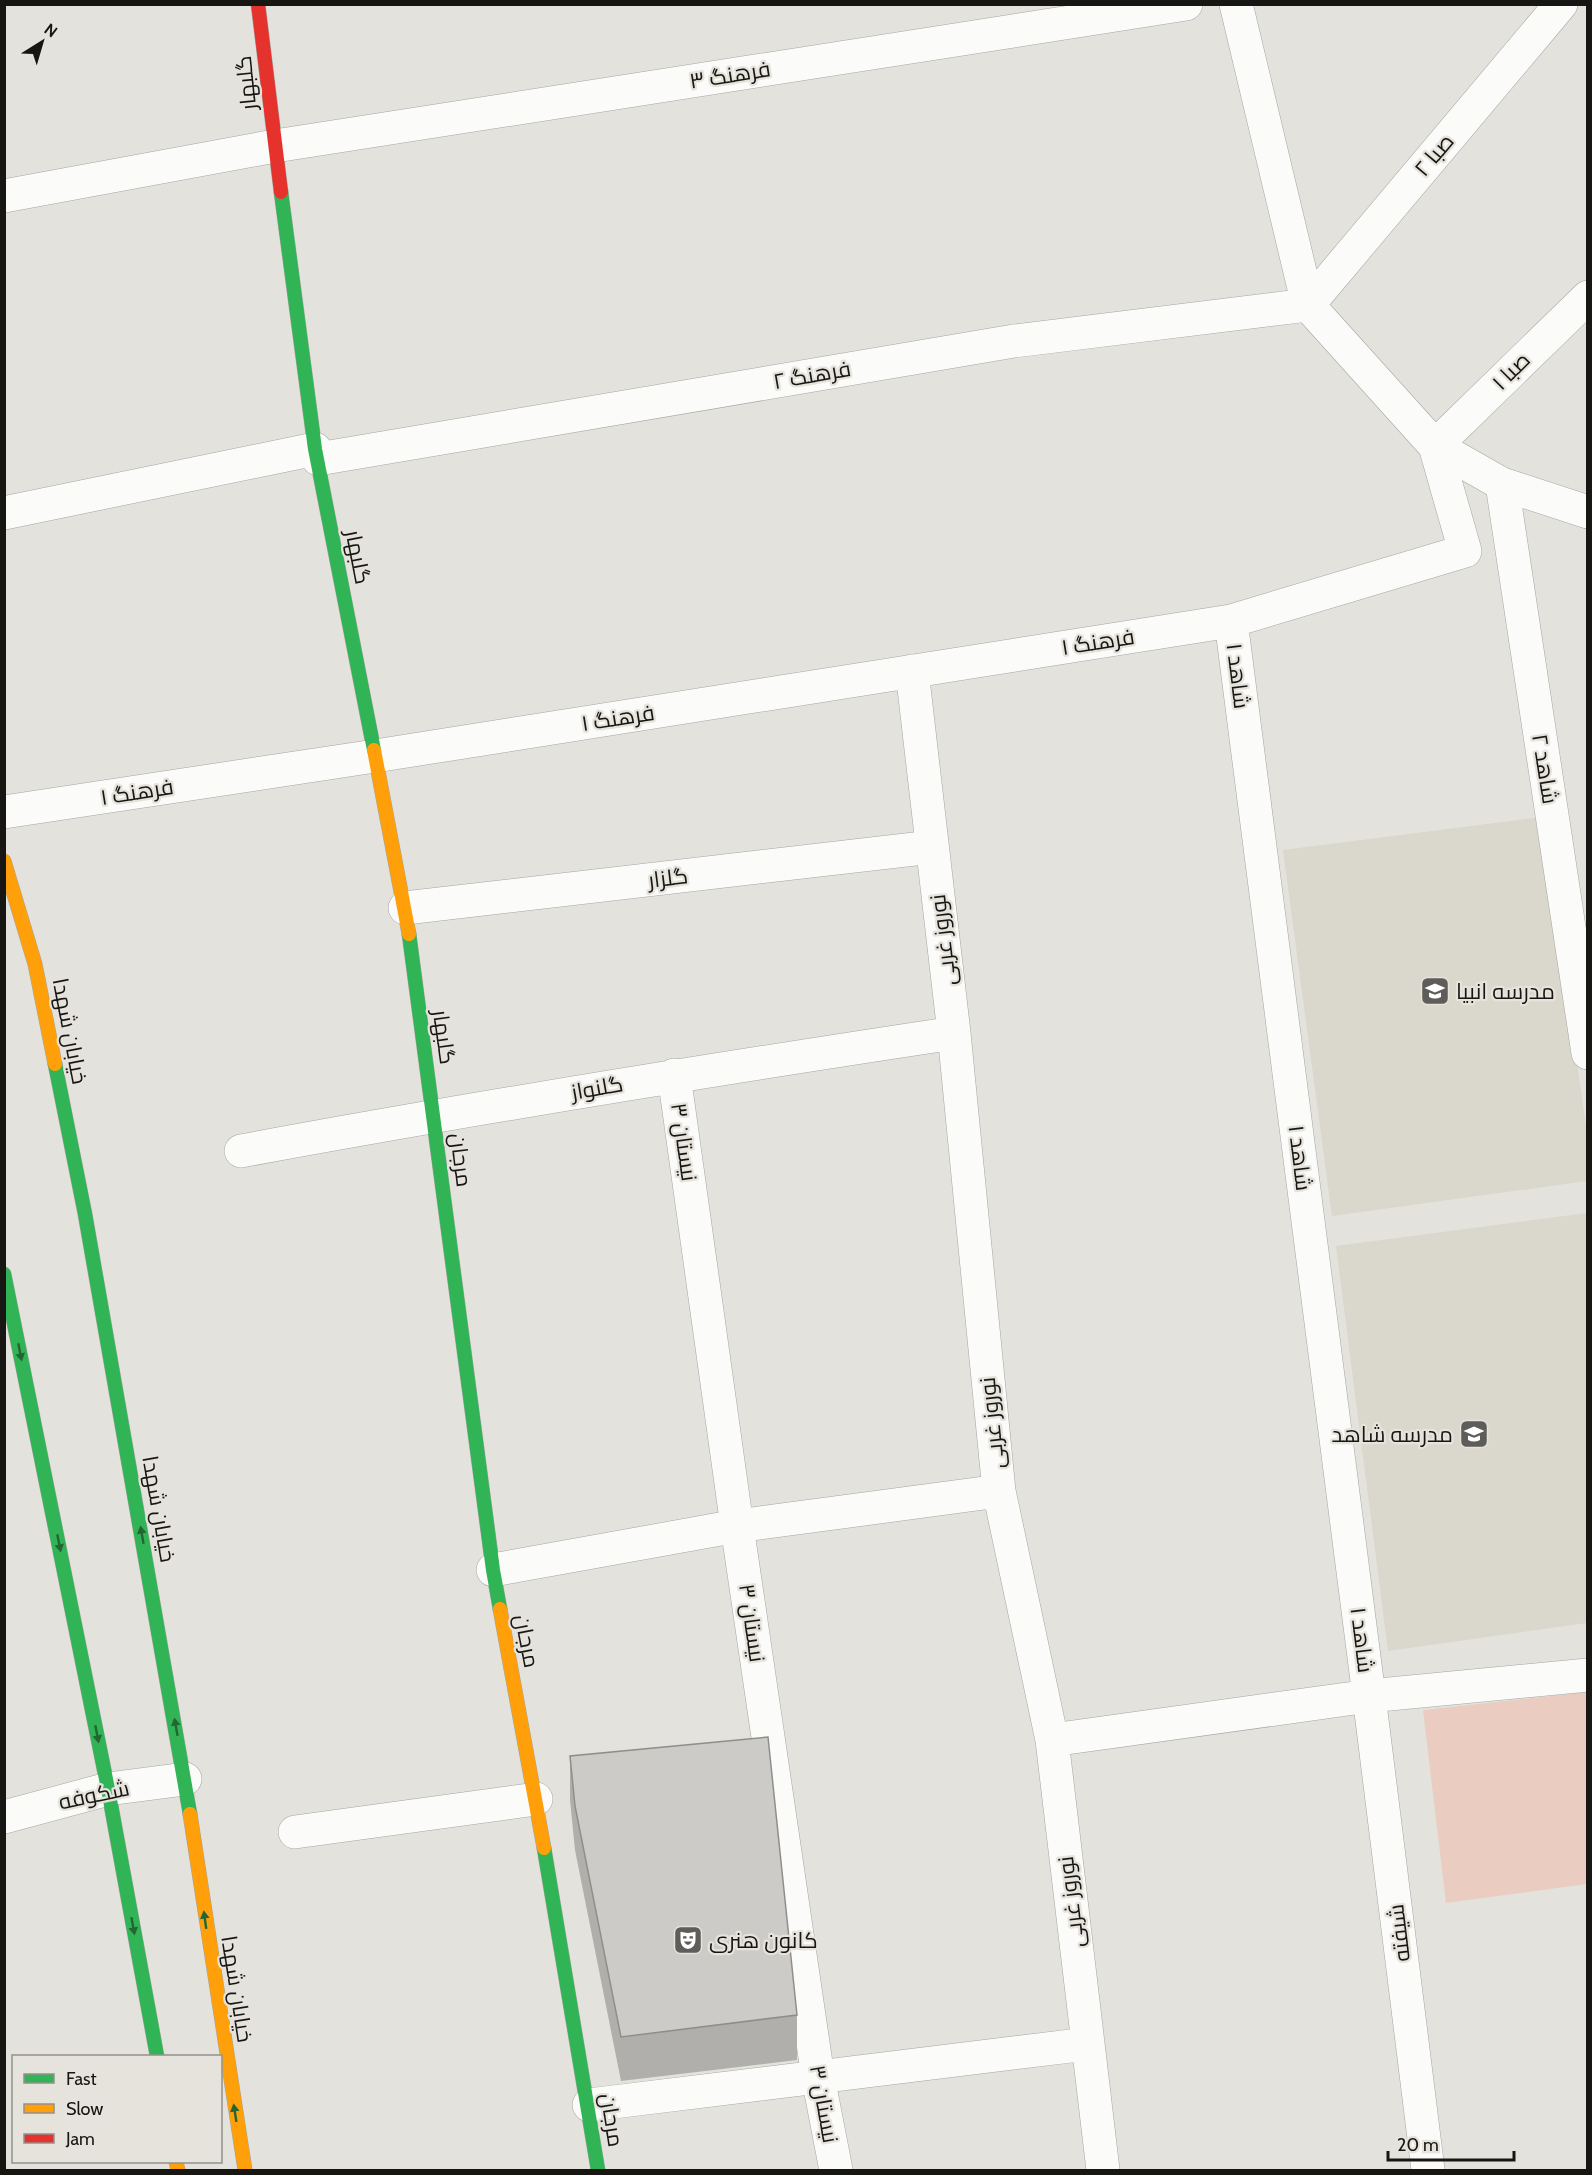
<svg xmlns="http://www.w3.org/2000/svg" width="1592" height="2175" viewBox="0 0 1592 2175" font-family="Cabin,Cairo,sans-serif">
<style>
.built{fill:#dad7cc}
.green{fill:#eacdc0}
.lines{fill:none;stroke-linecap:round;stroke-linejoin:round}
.street-casing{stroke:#a5a5a1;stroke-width:34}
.fast-casing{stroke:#a5a5a1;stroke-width:15}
.slow-casing{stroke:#a5a5a1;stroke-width:15}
.jam-casing{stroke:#a5a5a1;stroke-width:15}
.street{stroke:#fbfbfa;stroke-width:33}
.fast{stroke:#30b455;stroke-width:14}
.slow{stroke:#ff9f0a;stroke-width:14}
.jam{stroke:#e5322d;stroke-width:14}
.wall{fill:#b0afab}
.building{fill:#cdcbc7;stroke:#908e8b;stroke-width:1.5}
.oneway{fill:#246534}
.labels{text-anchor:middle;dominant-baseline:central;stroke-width:4.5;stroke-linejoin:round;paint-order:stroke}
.street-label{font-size:22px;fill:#171613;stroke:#e5e3db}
.poi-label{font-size:22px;fill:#171613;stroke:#e5e3db;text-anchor:start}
</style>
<rect width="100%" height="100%" fill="#e3e2dd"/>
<!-- built -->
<path class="built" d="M1542,817l45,316v48l-255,35 -49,-366z
M1587,1213v410l-199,28 -52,-405z"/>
<!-- green -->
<path class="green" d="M1587,1692v192l-141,19 -23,-193z"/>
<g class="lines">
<!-- street casing -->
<g class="street-casing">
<path id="street" d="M1236,4l72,301 127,141 67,38 86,28
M4,196l271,-50 911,-142
M318,459l696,-118 294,-36 253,-301
M1502,484l86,569
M4,513l311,-64
M1231,621l138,1075 59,474
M912,671l42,362 45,458 53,249 51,430
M4,812l371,-56 856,-135 234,-70 -30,-105 153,-149
M405,908l527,-61
M674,1075l63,451 81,551 18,93
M241,1151c237,-44 475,-82 713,-118
M493,1570l244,-44 262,-35
M1052,1740l317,-44 219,-21
M4,1817l104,-28 77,-10
M295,1832l241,-33
M589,2105l498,-61"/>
</g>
<!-- fast casing -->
<g class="fast-casing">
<path id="fast" d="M281,192l34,257 59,301
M409,934l84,636 7,39
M55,1064l30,150 105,600
M4,1274l104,515 49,267
M544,1848l54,322"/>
</g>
<!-- slow casing -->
<g class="slow-casing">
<path id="slow" d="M374,750l35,184
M4,861l31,103 20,100
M500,1609l44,239
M190,1814l55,356
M176,2162l2,8"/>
</g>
<!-- jam casing -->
<g class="jam-casing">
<path id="jam" d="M258,4l23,188"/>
</g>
<!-- street -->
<use href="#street" class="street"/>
<!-- fast -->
<use href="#fast" class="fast"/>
<!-- slow -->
<use href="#slow" class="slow"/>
<!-- jam -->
<use href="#jam" class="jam"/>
</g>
<!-- wall -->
<path class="wall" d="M570,1756l227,259v45l-176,21 -46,-231 -5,-50z"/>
<!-- building -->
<path class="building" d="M768,1737l29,278 -176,22 -46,-231 -5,-50z"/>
<!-- one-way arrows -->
<defs><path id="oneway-solid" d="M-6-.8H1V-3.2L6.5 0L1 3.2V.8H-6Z" transform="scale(1.5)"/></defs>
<g class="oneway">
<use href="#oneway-solid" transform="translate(20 1352) rotate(79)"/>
<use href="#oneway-solid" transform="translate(142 1535) rotate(-100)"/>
<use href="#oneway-solid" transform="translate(59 1543) rotate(79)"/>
<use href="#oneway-solid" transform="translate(176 1727) rotate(-100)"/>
<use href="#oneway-solid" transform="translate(97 1734) rotate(79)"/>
<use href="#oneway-solid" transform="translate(205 1920) rotate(-98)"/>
<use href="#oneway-solid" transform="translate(133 1926) rotate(80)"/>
<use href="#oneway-solid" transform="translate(235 2113) rotate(-99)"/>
</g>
<!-- icons -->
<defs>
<g id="school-square" transform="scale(1.5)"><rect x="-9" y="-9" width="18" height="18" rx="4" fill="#5e5d5a" stroke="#e5e3db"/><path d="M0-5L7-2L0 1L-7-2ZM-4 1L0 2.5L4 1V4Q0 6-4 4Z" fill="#fff"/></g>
<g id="theatre-square" transform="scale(1.5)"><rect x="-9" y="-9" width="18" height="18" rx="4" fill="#5e5d5a" stroke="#e5e3db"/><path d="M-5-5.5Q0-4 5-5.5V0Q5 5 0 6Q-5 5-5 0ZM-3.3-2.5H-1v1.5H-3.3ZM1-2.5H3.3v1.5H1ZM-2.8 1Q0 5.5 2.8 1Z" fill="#fff"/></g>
</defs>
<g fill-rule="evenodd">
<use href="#school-square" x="1435" y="991"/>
<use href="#school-square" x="1474" y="1434"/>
<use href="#theatre-square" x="688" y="1940"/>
</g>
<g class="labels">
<!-- street labels -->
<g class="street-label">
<text transform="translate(730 75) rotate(-9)">فرهنگ ۳</text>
<text transform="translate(246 83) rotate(-96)">گلبهار</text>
<text transform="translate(1434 155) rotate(-50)">صبا ۲</text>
<text transform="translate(1511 371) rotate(-45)">صبا ۱</text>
<text transform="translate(812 375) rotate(-10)">فرهنگ ۲</text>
<text transform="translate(358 557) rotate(79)">گلبهار</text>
<text transform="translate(1098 642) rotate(-9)">فرهنگ ۱</text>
<text transform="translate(1238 676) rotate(83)">شاهد ۱</text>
<text transform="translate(618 718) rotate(-9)">فرهنگ ۱</text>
<text transform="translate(1545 769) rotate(81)">شاهد ۲</text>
<text transform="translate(137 792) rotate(-9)">فرهنگ ۱</text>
<text transform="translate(668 878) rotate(-7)">گلزار</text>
<text transform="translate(943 940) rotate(-97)">نوروز غربی</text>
<text transform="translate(70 1031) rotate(79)">خیابان شهدا</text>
<text transform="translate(444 1037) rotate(82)">گلبهار</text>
<text transform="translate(597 1088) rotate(-10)">گلنواز</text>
<text transform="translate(684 1142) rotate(82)">نیستان ۳</text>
<text transform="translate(1300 1158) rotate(83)">شاهد ۱</text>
<text transform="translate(461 1160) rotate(83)">مرجان</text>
<text transform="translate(992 1423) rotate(-96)">نوروز غربی</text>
<text transform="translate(159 1509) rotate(80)">خیابان شهدا</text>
<text transform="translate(752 1623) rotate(82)">نیستان ۳</text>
<text transform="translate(1362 1640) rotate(83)">شاهد ۱</text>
<text transform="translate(527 1641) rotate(79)">مرجان</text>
<text transform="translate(94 1795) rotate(-12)">شکوفه</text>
<text transform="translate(1071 1902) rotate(-97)">نوروز غربی</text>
<text transform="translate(1399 1933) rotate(-97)">شیفته</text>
<text transform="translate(237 1989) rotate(81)">خیابان شهدا</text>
<text transform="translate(824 2104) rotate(80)">نیستان ۳</text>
<text transform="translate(612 2120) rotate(81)">مرجان</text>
</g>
<!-- poi labels -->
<g class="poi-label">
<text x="1456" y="991">مدرسه انبیا</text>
<text x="1453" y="1434" text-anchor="end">مدرسه شاهد</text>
<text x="709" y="1940">کانون هنری</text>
</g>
</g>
<!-- border -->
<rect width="1592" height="2175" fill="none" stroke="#171613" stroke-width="12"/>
<!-- legend -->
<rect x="12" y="2055" width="210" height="108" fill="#e5e3db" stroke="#93918b" stroke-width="1.5"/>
<rect x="24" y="2074" width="30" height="9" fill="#30b455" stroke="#93918b" stroke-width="1.5"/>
<text x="66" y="2085" font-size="18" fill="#171613">Fast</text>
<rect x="24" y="2104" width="30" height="9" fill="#ff9f0a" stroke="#93918b" stroke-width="1.5"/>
<text x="66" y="2115" font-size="18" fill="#171613">Slow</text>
<rect x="24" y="2134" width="30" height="9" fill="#e5322d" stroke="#93918b" stroke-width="1.5"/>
<text x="66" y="2145" font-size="18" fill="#171613">Jam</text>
<!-- north arrow -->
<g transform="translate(42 42) rotate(37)" stroke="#e5e3db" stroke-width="4.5" paint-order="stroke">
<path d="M0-4.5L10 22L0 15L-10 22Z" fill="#171613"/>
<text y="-9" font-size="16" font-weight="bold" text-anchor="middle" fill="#171613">N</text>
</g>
<!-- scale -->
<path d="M1388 2151v9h126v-9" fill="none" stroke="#171613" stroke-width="3"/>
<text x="1397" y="2151" font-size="18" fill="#171613" stroke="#e5e3db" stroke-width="4.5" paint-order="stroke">20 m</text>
</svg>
